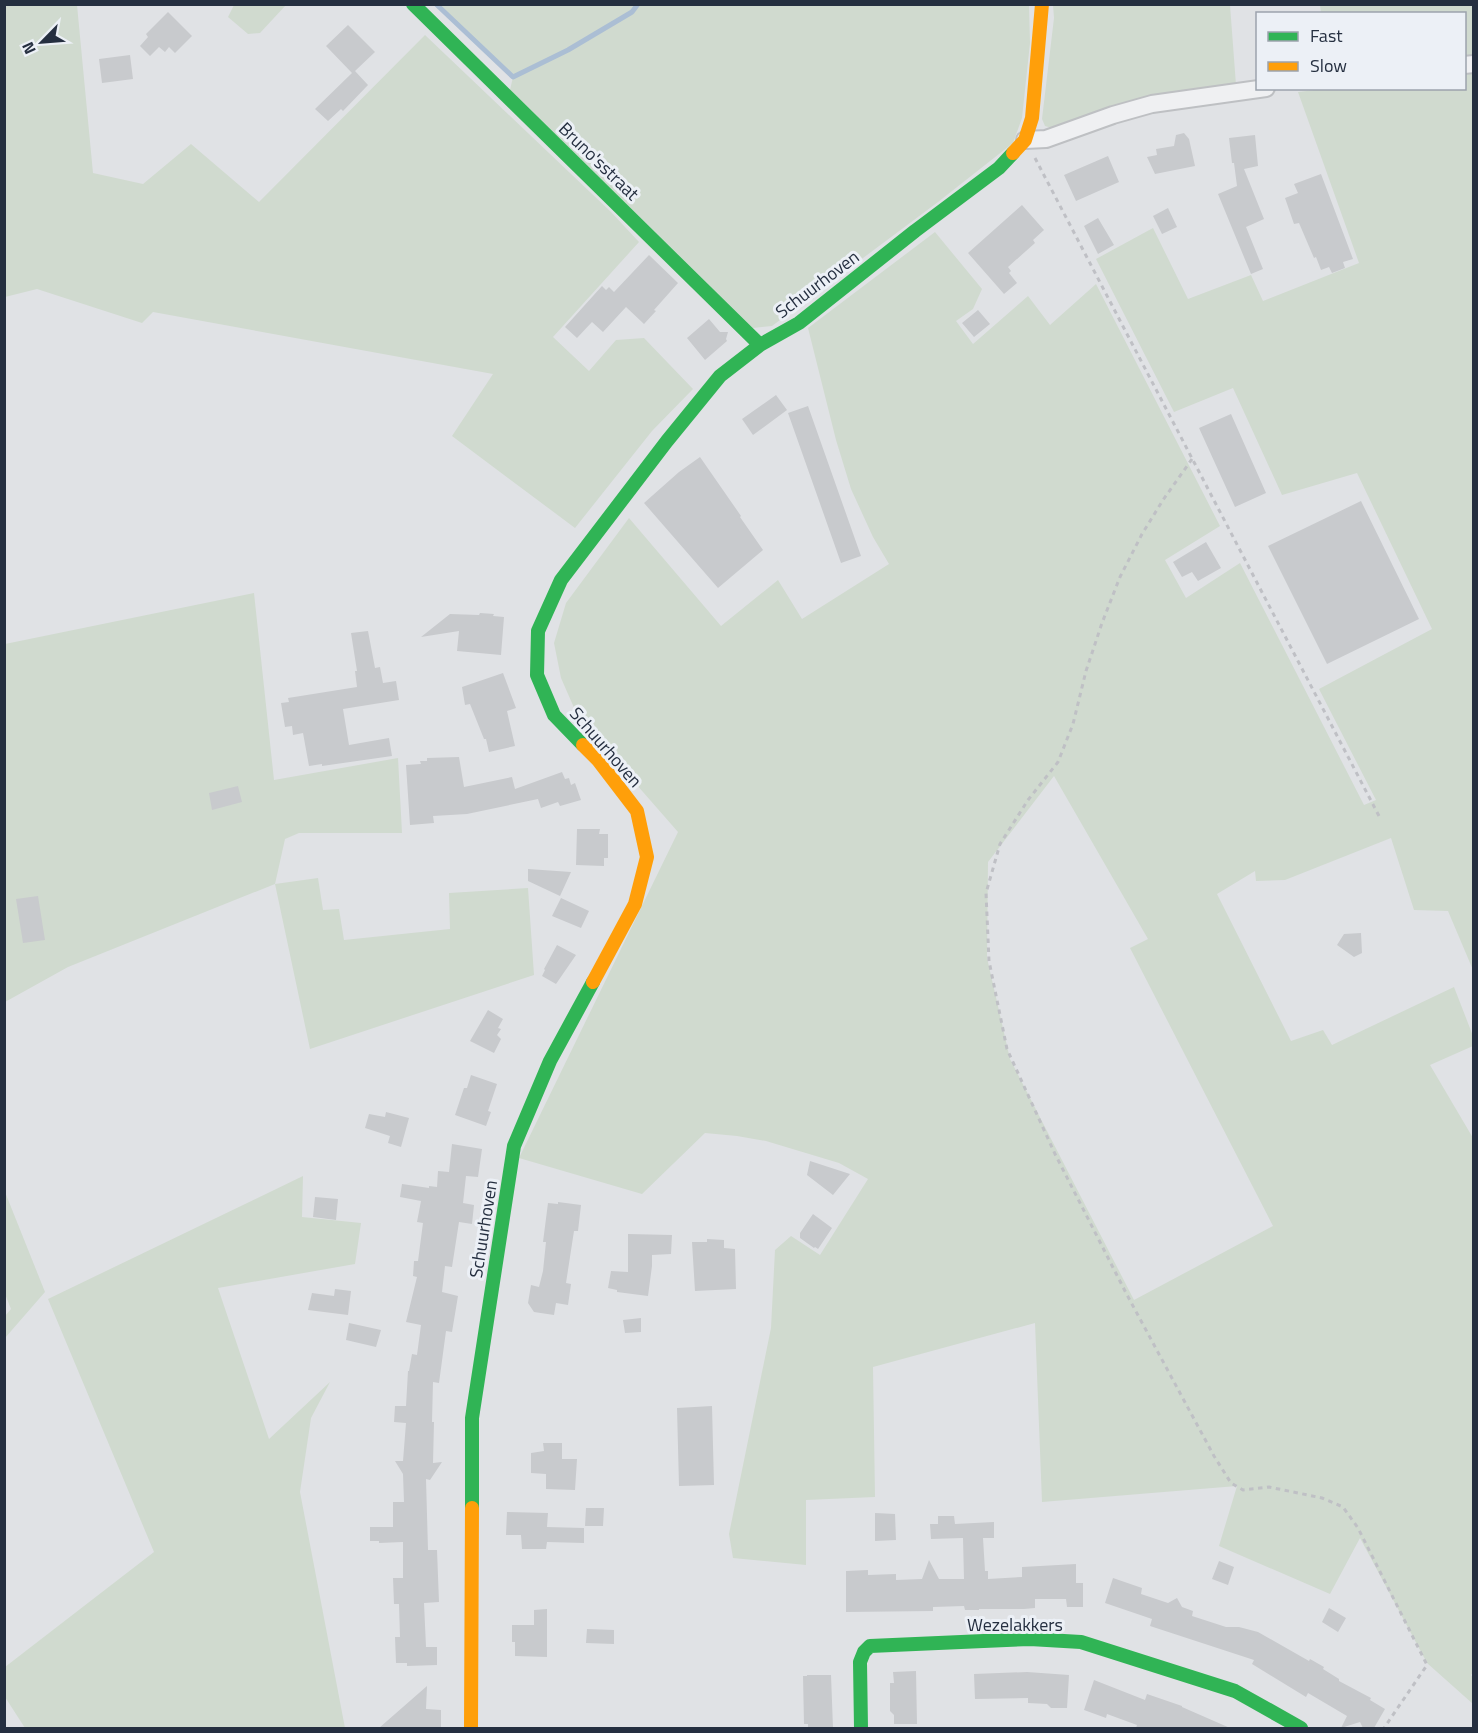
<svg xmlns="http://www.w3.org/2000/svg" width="1478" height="1733" viewBox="0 0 1478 1733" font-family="'Titillium Web',sans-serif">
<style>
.green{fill:#d0dacf;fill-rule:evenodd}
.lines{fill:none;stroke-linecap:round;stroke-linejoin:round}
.stream{stroke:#abbed4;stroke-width:5}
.building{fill:#c8cacd}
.street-casing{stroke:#bec0c3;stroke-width:20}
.path{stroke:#bfc0c5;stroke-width:3;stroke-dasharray:4.5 4.5;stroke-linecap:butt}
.street{stroke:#eff0f2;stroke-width:16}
.fast{stroke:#30b455;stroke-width:14}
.slow{stroke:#ff9f0a;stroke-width:14}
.labels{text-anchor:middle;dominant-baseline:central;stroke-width:6;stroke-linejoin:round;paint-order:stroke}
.street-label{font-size:18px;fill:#252f40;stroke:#ecf0f6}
</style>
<rect width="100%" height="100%" fill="#e0e2e5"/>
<!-- green -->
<path class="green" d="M4,5h73l16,168 50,11 48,-40 68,58 166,-167 186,177 28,30 -86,95 36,34 27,-31 28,-2 49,51 -41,42 -77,97 -123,-92 41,-62 -340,-62 -11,11 -105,-34 -32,8z
M234,5v-1l52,1 -26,28 -12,1 -20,-17z
M436,5h593l1,38 -8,75 -9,25 -75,59 -166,124 -19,2 -243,-238 3,-13z
M1053,5h177l6,80 -82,10 -55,15 -47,18 -7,-2 -3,-7 12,-101z
M1320,5h153v54h-8l-1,-45 -143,-1z
M1465,74h8v896l-25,-59 -34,-1 -23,-72 -106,42 -29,1 -1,-10 -38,23 74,147 32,-11 9,15 122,-58 19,49v10l-43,19 43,73 1,533 -3,4 2,3v26l-46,-41 -67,-125 -30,56 -111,-48 18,-60 -195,16 -7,-179 -162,44 2,130 -69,3v65l-73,-7 -4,-24 42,-206 4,-78 16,-14 29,19 48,-76 -29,-16 -73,-22 -29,-5 -32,-3 -63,61 -123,-36 159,-326 -84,-96 -19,-26 -14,-32 -7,-35 12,-40 63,-85 92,108 57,-46 24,39 87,-55 -16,-27 -22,-48 -15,-49 -28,-112 127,-96 47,57 -9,20 -17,12 17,23 55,-48 22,29 46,-41 124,242 -55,34 21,38 54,-35 124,242 12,-5 -57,-111 113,-60 -75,-156 -75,22 -49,-107 -59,24 -78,-153 57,-31 35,71 63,-24 12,26 96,-38 -61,-171 34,-4h132zM1054,776l94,163 -18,9 143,278 -139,74 -124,-241 -23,-101 1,-96z
M254,593l20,187 124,-22 4,75h-103l-14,6 -10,45 43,-6 5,32 16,-1 5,31 106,-11 -1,-36 79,-5 6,87 -224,74 -35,-165 -207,83 -63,35v-358z
M303,1176l-1,41 59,6 -6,41 -137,24 51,151 61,-57 -19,36 -11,74 45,236h-320l-20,-31v-30l149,-115 -106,-253z
M5,1192l40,100 -40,46v-22l6,-7 -6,-15z"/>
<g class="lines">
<!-- stream -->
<path class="stream" d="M436,4l77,73 55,-27 64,-38 6,-8"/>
</g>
<!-- building -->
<path class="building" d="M168,12l24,24 -17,17 -6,-6 -4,5 -6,-5 -9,9 -10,-10 8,-9 -2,-3z
M348,25l27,27 -20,19 13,14 -25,26 -2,-2 -13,12 -13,-12 37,-36 -26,-27z
M130,55l3,24 -31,4 -3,-24z
M1184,133l5,6 6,27 -40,8 -8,-17 10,-2 -1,-6 18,-3 2,-11z
M1255,135l3,31 -14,3 20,50 -18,8 17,42 -12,5 -33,-80 19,-8 -3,-23h-2l-3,-25z
M1108,156l11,26 -43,19 -12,-26z
M1321,174l32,85 -10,3 2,6 -13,5 -3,-6 -8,3 -5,-13 -2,1 -15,-35 -5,1 -9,-26 13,-5 -4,-9z
M1022,205l22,25 -11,10 2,3 -27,24 3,4 -2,2 8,10 -13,11 -36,-41z
M1168,208l9,19 -15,7 -9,-18z
M1098,218l16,27 -16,9 -14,-28z
M649,255l29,28 -24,27 2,1 -12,13 -18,-17 -23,25 -11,-10 -15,16 -12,-11 37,-41 4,4 3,-3 5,5z
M978,310l12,14 -16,13 -12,-14z
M709,319l11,13h8l-2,7 1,2 -22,19 -18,-22z
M776,395l11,15 -34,25 -11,-16z
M808,406l53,150 -20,7 -53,-150z
M1231,414l35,79 -31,14 -36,-79z
M700,457l41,59 -1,1 23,33 -45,38 -74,-85 35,-31z
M1361,501l58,118 -92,45 -59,-118z
M1206,542l15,26 -23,13 -6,-9 -10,5 -9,-15z
M480,613l14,1 -1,2 11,1 -3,38 -44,-4 2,-20 -38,6 29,-23 29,1z
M368,631l7,37 5,-1 3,16 13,-2 3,19 -56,9 6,36 40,-7 3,18 -70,10v-2l-13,2 -6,-33 -10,2 -1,-9 -7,1 -4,-24 8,-1 -1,-4 69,-11 -2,-16h2l-6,-38z
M503,673l13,35 -9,3 8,35 -26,6 -3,-13h-2l-14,-35 -5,1 -3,-18z
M459,757l5,30 48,-10 3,12 47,-17 3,7 4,-1 2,7 4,-2 6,17 -21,6 -2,-4 -17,6 -3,-9 -71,15 -34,2 1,7 -24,2 -4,-60 15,-1 -1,-3h7v-3z
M238,786l4,16 -30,8 -3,-17z
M577,829h23l-1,5h9v24h-4v8l-28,-1z
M528,869l43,3 -11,24 -32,-15z
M38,896l7,44 -22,3 -7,-44z
M561,898l28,13 -8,17 -29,-12z
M1361,933l1,20 -8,4 -17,-12 7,-11z
M557,945l19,10 -20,29 -14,-8 3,-6 -1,-1z
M488,1010l15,9 -5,9 3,1 -4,6 4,4 -7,14 -24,-12z
M471,1075l26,9 -9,27 3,1 -5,14 -31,-11 9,-27h3z
M386,1112l23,6 -8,29 -13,-4 2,-7 -25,-8 4,-14 16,3z
M452,1144l30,5 -4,28 -12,-1 -3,27 11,2 -2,19 -13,-2 -7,45 -7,-1 -3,26 16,4 -6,36 -6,-1 -7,52 -6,-1 -1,40h2l-1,41 9,-1 -12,18 -4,-1 2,71h9l2,52 -15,1 2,44h11v18l-30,1v-3h-11l-1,-26h5l-1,-33h-5l-1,-26h10v-36l-24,1v-2h-9v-14h23v-25h11l-1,-28 -8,-13h8l3,-38 -12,-1 1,-16h11l2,-35h1l3,-17 5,1 4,-30 -15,-3 11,-45 -4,-1 1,-15h4l5,-38 -6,-1 4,-21 -21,-4 2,-13 27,4v-2l8,1 1,-16 11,1z
M810,1161l40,13 -17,21 -26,-20z
M315,1197l23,2 -2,21 -23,-3z
M558,1202l23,3 -3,26h-4l-8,52 5,1 -3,21 -12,-2 -2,12 -20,-3 -6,-9 3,-18 8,2 4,-16 3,-29h-3l5,-39 10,1z
M813,1214l19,14 -14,21 -3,-2 -1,1 -14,-10v-5z
M628,1234l44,1 -1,19 -19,1v11l-4,30 -31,-4v-2l-9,-2 3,-17 17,1z
M707,1239l17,1v8l11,1 1,40 -41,2 -3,-49h15z
M335,1289l16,2 -3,24 -40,-5 4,-17 22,3z
M641,1318v14l-16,1 -2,-13z
M349,1323l32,7 -5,17 -30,-7z
M712,1406l2,79 -35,1 -2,-78z
M543,1443h19v16h15l-2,31 -29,-1v-15l-15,-1v-20l13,-2z
M586,1508h18l-1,18h-18z
M507,1512l41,1 -1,14 37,1v15l-37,-1 -1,7h-24l-1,-14h-15z
M875,1513l20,1 1,26 -21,1z
M938,1516h16l1,8 39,-2v16h-11l2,33h3v8l34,-2v-10l54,-3v19h7v24h-16l-1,-8h-31v9l-11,1h-45v1h-14l-1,-4 -31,1v4l-87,1v-41l22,-1v5l28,-1v6l26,-1 7,-19 10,19h25l-1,-41 -32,1 -1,-15h8z
M1219,1561l15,6 -6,18 -16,-6z
M1113,1578l29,10 -1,6 27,9 9,-5 5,9 11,4 -1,5 34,11h13l19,5 51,29 1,-2 14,8 -1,2 16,10v2l32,17 -1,2 15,9 -11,19h-11l-3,-6 -19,6 6,-12 -39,-23 -2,4 -54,-33 2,-4 -104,-34 2,-7 -47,-16z
M1329,1608l17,10 -8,14 -16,-10z
M547,1609v48l-32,-1v-14h-3v-17h22v-15z
M587,1629l27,1v14l-28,-1z
M916,1671l1,53h-23v-9l-4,-4v-28h4l-1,-11z
M1027,1672l42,3 -2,33h-16l-4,-4 -19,-1v-5l-53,1 -1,-25z
M807,1675h24l2,53h-25v-4h-4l-1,-48h4z
M1094,1680l51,20 2,-6 35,12v1l48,21h-94l1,-3 -30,-11 -1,4 -22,-8z
M427,1686l-1,23 15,1v18h-62z"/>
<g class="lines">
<!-- street casing -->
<g class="street-casing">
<path id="street" d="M1464,65l10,-1
M1025,140l21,-1 67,-24 39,-11 114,-16"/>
</g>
<!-- path -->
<path class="path" d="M1035,158l344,658
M1192,459l-29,41 -21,34 -22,43 -18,46 -16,48 -13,53 -15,38 -30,38 -28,44 -14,49 3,68 18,88 48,105 71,139 88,163 17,27 12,7 26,-3 53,11 21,9 15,21 69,137 -43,63"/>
<!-- street -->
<use href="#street" class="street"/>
<!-- fast -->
<path class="fast" d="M413,4l347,341
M583,745l-29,-30 -17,-40 1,-44 23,-51 106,-139 53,-65 40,-31 39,-22 116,-92 84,-63 14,-15
M472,1508v-90l42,-272 36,-85 43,-79
M861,1728l-1,-66 4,-10 6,-6 160,-7 51,3 154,49 66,37"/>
<!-- slow -->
<path class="slow" d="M1013,153l12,-13 7,-22 10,-114
M583,745l15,15 39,51 10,46 -12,47 -42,78
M471,1728l1,-220"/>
</g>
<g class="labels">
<!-- street labels -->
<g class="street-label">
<text transform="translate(599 161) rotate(44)">Bruno'sstraat</text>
<text transform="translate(817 284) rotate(-37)">Schuurhoven</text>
<text transform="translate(606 747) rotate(49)">Schuurhoven</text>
<text transform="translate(483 1229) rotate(-81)">Schuurhoven</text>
<text x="1015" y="1624">Wezelakkers</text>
</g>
</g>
<!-- border -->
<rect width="1478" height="1733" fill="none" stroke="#252f40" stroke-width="12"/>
<!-- legend -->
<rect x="1256" y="12" width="210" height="78" fill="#ecf0f6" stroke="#9ca3ad" stroke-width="1.5"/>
<rect x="1268" y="32" width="30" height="9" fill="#30b455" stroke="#9ca3ad" stroke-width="1.5"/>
<text x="1310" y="42" font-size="18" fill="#252f40">Fast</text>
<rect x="1268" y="62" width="30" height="9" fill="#ff9f0a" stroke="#9ca3ad" stroke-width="1.5"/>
<text x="1310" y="72" font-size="18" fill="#252f40">Slow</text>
<!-- north arrow -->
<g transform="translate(42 42) rotate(245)" stroke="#ecf0f6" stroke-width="4.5" paint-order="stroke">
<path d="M0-4.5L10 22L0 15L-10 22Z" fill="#252f40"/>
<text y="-9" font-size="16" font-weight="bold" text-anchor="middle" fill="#252f40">N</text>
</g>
</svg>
